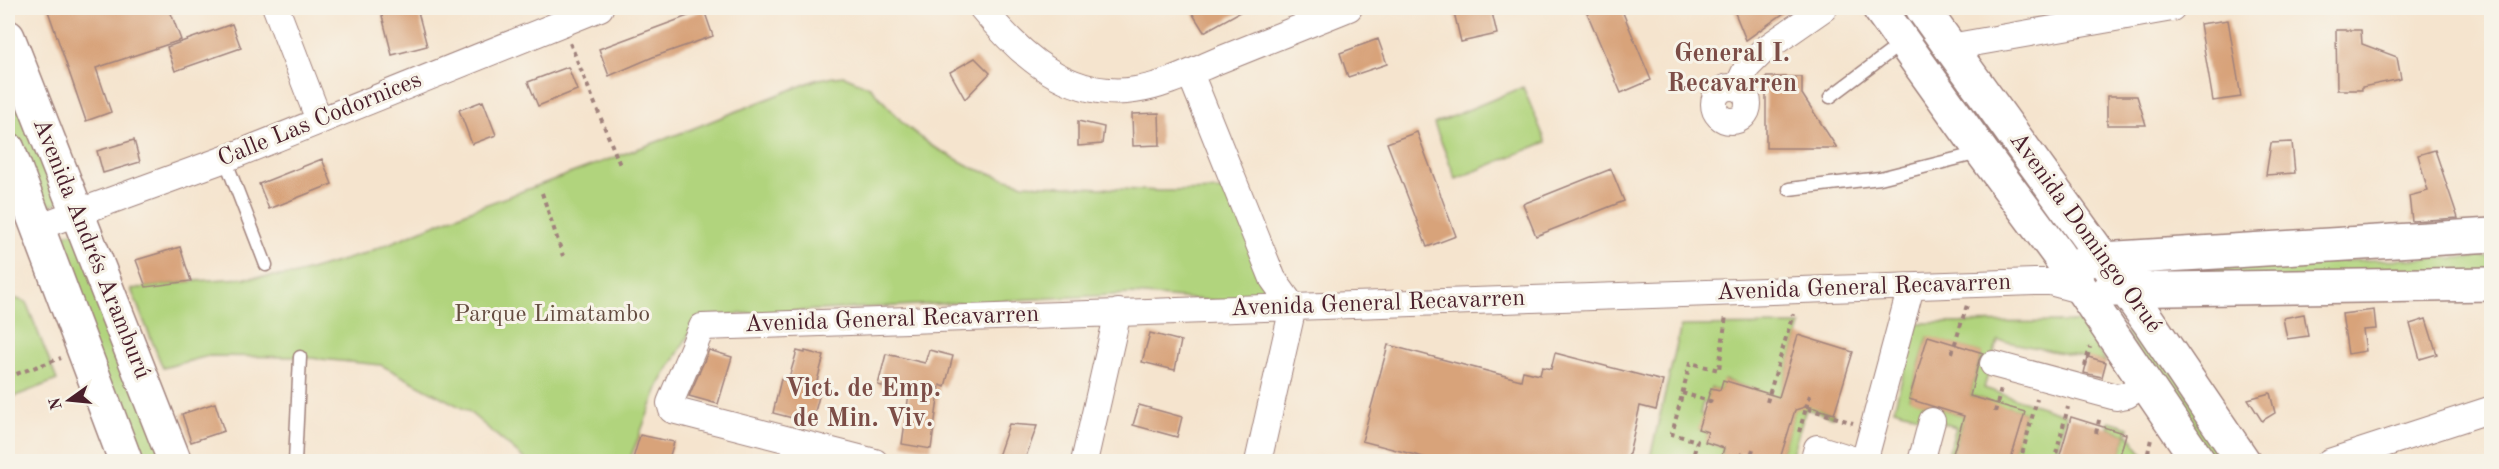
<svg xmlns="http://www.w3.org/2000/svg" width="2499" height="469" viewBox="0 0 2499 469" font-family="'Old Standard TT',serif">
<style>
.green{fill:#b1d47d;stroke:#7e7a54;stroke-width:1.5}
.building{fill:#d8a37a}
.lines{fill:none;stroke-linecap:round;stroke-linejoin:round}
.lane-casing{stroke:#a0827c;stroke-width:15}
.street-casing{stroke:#a0827c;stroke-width:28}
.secondary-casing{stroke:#a0827c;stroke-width:36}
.path{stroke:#a0827c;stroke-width:4;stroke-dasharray:4.5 4.5;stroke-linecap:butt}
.lane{stroke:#fff;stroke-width:12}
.street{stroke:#fff;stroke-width:26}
.secondary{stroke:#fff;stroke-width:33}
.labels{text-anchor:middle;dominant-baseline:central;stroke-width:6;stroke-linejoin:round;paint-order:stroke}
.street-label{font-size:24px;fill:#4a1f2b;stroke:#f7f3e8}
.park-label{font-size:24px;fill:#644c40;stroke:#f7f3e8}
.neighbourhood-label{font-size:26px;font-weight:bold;fill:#7c4d47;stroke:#f7f3e8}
</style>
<rect width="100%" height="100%" fill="#f7f3e8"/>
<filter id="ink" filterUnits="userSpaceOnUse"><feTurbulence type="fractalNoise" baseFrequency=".0167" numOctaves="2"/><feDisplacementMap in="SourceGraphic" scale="12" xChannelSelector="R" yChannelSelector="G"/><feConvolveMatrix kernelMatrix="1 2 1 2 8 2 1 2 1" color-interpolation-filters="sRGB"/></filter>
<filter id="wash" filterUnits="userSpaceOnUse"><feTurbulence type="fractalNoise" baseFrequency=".008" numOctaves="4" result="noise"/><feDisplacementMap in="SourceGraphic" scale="24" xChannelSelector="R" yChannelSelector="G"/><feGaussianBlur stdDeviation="1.35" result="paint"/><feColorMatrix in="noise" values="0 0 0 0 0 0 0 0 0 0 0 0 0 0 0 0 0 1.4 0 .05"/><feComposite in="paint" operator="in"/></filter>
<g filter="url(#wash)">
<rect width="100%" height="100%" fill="#f5e4ce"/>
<!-- green -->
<path class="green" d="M8,60l56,141 -29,9 -27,-71z
M844,76l26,11 35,38 27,21 41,22 50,16 137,7 78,-1 55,117 -161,-13 -432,22 -40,67 -31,78 -101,1 -60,-51 -87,-46 -81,-8 -92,-1 -45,12 -32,-79 63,-8 99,-6 68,-20 110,-45 218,-80 129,-51z
M1523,87l23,55 -90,37 -22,-55z
M75,231l91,230h-31l-86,-220z
M2491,257l1,19 -338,6 -7,-16z
M8,296l18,6 31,78 -49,19z
M2079,322l27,40 -108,-22 -14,48 82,27 -12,46h-44l15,-49 -18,-5 -22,2 2,-8 -17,-6 12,-42 -54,-16 -19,61 55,18 -12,41 14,4h-20l10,-34 -62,-18 23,-86z
M1801,325l-24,80 -18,-14 -35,-11 -4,10 -9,-2 -3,10 4,6 -9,-2 -3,12 9,3 -10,12 9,3 -2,10 18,6 -4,13 -71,1 32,-136z
M2141,325l92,136h-20l-88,-129z
M1800,392l16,16 18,6 -1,3 -27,-8 -16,52 -11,1z
M2109,421l20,6 -2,6 21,28h-30l8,-27 -18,-6z"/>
<g id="blocks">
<!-- building -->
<path class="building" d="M47,8h122l12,32 -85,28 15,44 -25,9z
M380,8h37l10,38 -35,9z
M1189,8h58l-43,24z
M1453,8h38l6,26 -36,8z
M1585,8h36l30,72 -30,13z
M1733,8h58l-45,32z
M704,10l9,26 -60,21 -44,19 -10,-27z
M2228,20l13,77 -28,4 -13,-77z
M232,24l9,24 -66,23 -8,-24z
M2336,30h25l1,14 35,13 4,22 -39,8v3h-25z
M1378,39l9,25 -39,13 -8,-24z
M975,58l15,15 -25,26 -15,-27z
M568,67l9,23 -39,16 -10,-24z
M1766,77h36v17l35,54h-71z
M2107,96h30l9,29h-39z
M483,101l13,34 -24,9 -13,-34z
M1159,113l1,32 -27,1 -1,-32z
M1078,121l26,6 -2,17 -24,2z
M1417,132l39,104 -29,11 -40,-104z
M134,140l6,22 -37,11 -6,-22z
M2292,142l3,31 -29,2 5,-32z
M2435,150l23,68 -46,3 -3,-25 19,-5 -10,-36z
M322,159l10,25 -63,25 -10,-25z
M1611,169l13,32 -88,35 -13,-32z
M180,247l11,34 -45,6 -10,-27z
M2374,310l2,19 -13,1 3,21 -18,3 -6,-40z
M2304,314l4,22 -21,3 -4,-21z
M2426,319l11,35 -17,5 -10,-35z
M1150,333l31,8 -6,29 -33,-8z
M1798,335l55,17 -19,62 -26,-8 -13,4 -16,52h-12l-26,-9 -2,9h-19l4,-14 -19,-6 3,-10 -10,-3 13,-41 9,2 3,-10 56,17z
M1928,336l55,17 -4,7 -9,36 55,16 -15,50h-44l-14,-5 12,-41 -55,-17z
M1388,345l133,35 2,-9 17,4 2,-8 9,2 4,-16 108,28 -7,29 -16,-4 -13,56h-185l-80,-21z
M709,350l23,7 -14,47 -29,-8z
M929,350l24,6 -8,31 -5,-2 -9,64 -29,-5 7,-51 -31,-8 8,-31 39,9z
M797,351l8,2v-2l19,5 -9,32 6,1 -9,34 -39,-10 8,-34 7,2z
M2088,357l18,5 -4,15 -18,-4z
M2270,393l5,20 -13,8 -14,-22z
M215,403l9,28 -33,11 -9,-28z
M1139,405l43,12 -5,20 -44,-12z
M2071,417l55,17 -8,28h-60z
M1009,424l28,2 -13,36h-28z
M640,435l34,7 -6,20h-36z"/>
</g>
</g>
<g filter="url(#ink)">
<use href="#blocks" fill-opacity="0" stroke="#a0827c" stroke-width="1.5"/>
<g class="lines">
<!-- lane casing -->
<g class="lane-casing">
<path id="lane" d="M1830,97l72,-54
M225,159l41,106
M1789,189l91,-11 99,-25
M295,462l5,-105"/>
</g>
<!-- street casing -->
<g class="street-casing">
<path id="street" d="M276,8l43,112
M982,8c38,47 87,92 153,82 29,-4 56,-18 82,-29 44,-18 88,-35 132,-53
M1950,47l222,-39
M1190,73l83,206 20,28 -35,155
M1714 104a17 17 0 1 1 34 0a17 17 0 1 1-34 0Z
M1737,88l10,-21 18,-18 59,-41
M38,227l187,-68 375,-151
M1993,364l123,33 11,-2 18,-12
M875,462l-203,-52 -2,-7 32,-76 1333,-45h15l33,9
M1084,462l34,-150
M1813,462l4,-14 44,14
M1864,462l47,-175
M1921,462l11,-41
M2329,462l163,-53"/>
</g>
<!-- secondary casing -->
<g class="secondary-casing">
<path id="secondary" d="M1879,8l103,144 75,101 142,209
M1922,8l227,314 95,140
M8,37l167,425
M8,149l118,313
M2086,260l406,-25
M2109,290l383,-6"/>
</g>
<!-- path -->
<path class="path" d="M570,43l50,122
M542,193l21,63
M1952,353l15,-48
M2085,366l5,-19
M8,377l53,-19
M1682,393l31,9
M1767,402l26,-88
M1806,408l4,-13
M1995,412l6,-23
M1799,432l7,-24 47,15
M2096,433l4,-17
M1692,462l5,-21 -25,-7 18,-71 29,7 7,-55
M1749,462l5,-16
M1980,462l2,-7
M2020,462l17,-63
M2054,462l14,-55
M2146,462l5,-23"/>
<!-- lane -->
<use href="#lane" class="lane"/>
<!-- street -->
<use href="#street" class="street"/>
<!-- secondary -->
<use href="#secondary" class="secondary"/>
</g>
</g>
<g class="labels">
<!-- street labels -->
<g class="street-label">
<text transform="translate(320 120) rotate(-22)">Calle Las Codornices</text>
<text transform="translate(2085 233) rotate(54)">Avenida Domingo Orué</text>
<text transform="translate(91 249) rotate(68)">Avenida Andrés Aramburú</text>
<text transform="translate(1864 288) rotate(-2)">Avenida General Recavarren</text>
<text transform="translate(1378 304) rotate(-2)">Avenida General Recavarren</text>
<text transform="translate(892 320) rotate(-2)">Avenida General Recavarren</text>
</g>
<!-- park labels -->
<g class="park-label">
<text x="552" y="315">Parque Limatambo</text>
</g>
<!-- neighbourhood labels -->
<g class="neighbourhood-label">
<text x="1732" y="54">General I.<tspan x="1732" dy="30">Recavarren</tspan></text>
<text x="863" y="389">Vict. de Emp.<tspan x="863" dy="30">de Min. Viv.</tspan></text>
</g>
</g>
<!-- margin -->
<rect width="2499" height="469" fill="none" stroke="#f7f3e8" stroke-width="30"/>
<!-- north arrow -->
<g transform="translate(69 400) rotate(255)" stroke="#f7f3e8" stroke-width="4.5" paint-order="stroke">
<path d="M0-4.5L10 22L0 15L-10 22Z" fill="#4a1f2b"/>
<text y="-9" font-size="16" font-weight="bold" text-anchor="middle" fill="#4a1f2b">N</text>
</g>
</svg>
